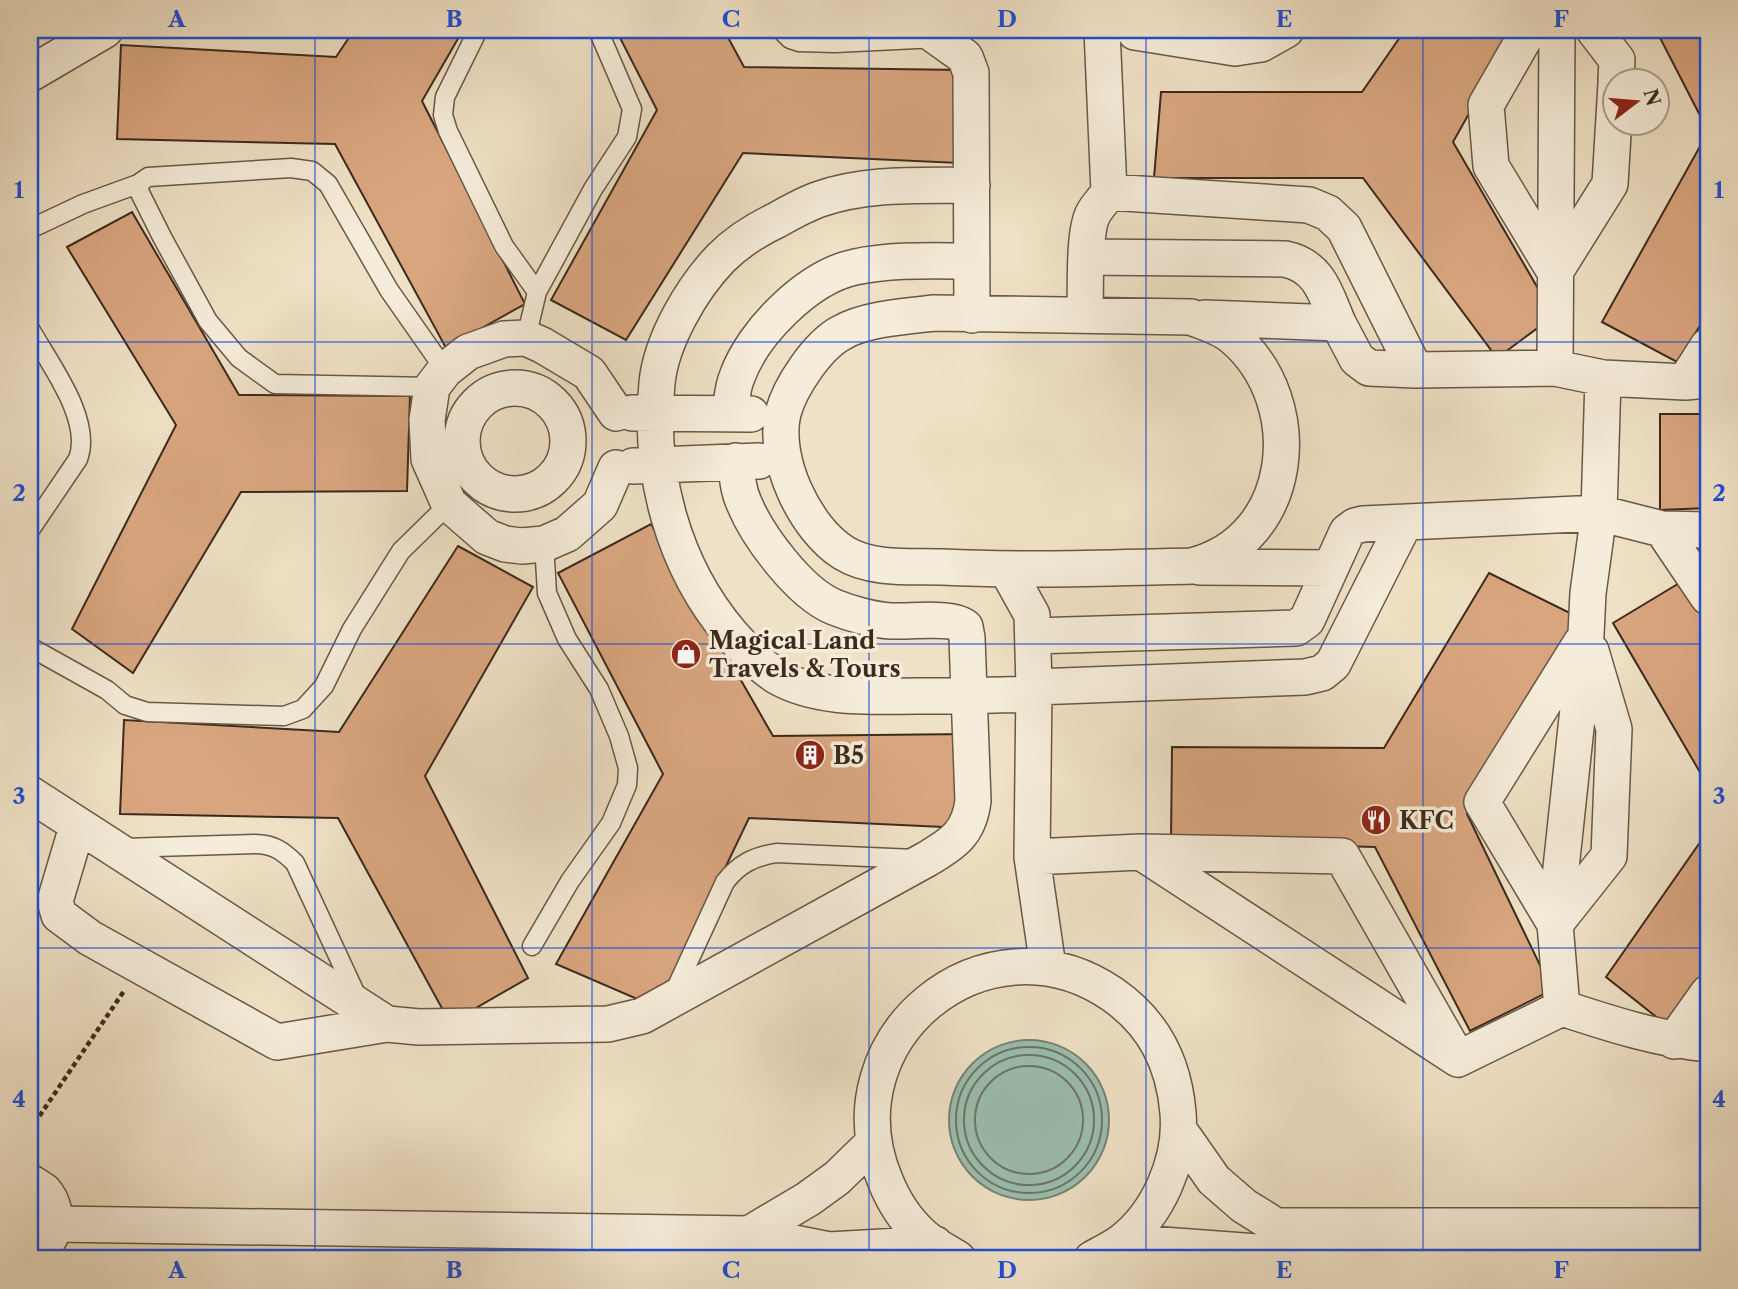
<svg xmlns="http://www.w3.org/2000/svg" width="1738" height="1289" viewBox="0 0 1738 1289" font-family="'Libre Caslon Text',serif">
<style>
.water{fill:#9bbeaf;stroke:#758375;stroke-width:2}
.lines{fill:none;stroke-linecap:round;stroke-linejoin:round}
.shore{stroke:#6c7466;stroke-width:2}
.building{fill:#d8a57f;stroke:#3c2a1d;stroke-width:2}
.lane-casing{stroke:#695847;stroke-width:21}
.street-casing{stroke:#695847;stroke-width:38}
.path{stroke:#3c2a1d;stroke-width:4.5;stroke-dasharray:5 3.5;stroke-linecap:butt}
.lane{stroke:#f5ecd9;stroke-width:18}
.street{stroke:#f5ecd9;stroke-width:35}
.grid{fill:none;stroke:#1d4ed8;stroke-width:2;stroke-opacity:0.55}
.labels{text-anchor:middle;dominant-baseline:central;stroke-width:7;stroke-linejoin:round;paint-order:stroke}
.poi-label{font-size:24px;font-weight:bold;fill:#3c2a1d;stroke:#f5ecd9;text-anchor:start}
.neatline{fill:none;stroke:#1d4ed8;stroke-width:2.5}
.grid-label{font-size:23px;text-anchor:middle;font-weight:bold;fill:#1d4ed8}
</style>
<rect width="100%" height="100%" fill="#efe1c5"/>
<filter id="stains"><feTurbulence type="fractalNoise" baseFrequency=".00286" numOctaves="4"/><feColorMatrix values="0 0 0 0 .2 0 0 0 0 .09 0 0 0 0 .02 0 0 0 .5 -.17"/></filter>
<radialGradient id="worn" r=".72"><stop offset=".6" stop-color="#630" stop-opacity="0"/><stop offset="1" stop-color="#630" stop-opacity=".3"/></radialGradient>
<!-- water -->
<path class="water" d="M949 1120a80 80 0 1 1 160 0a80 80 0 1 1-160 0Z"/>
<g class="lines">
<!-- shore -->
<path class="shore" d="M956 1120a73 73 0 1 1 146 0a73 73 0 1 1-146 0Z
M964 1120a65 65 0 1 1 130 0a65 65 0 1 1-130 0Z
M975 1120a54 54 0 1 1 108 0a54 54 0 1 1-108 0Z"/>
</g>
<!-- building -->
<path class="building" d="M354,30h109l-41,71 103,203 -79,44 -111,-204 -218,-5 4,-94 215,12z
M616,30h108l20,37 218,3 -3,93 -216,-10 -117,187 -75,-40 106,-190z
M1405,30h111l-63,112 101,174 -57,42 -134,-180h-209l7,-86h201z
M1656,30h52v101z
M1708,132v181l-31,49 -75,-40z
M132,212l107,183 171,1 -3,95 -166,1 -108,181 -61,-44 104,-204 -109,-178z
M1660,414h48v94l-48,2z
M651,524l122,212 195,-2 -4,94 -215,-10 -91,190 -102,-44 107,-190 -105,-201z
M458,546l75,41 -108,189 103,202 -78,45 -112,-205 -218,-4 4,-94 215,12z
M1489,573l89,44 -111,197 85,176 -82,41 -95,-184 -204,-6 1,-94 212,1z
M1681,582l27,41v163l-95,-163z
M1708,831v143l-39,53 -63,-50z"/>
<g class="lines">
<!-- lane casing -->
<g class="lane-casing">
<path id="lane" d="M478,30l-33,67 -2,18 5,16 56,115 33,46
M781,30l9,9 9,3 36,1 102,-5
M30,229l53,-25 55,-20
M30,329c19,34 63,91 48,130l-48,71
M526,338l11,-46 56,-103 34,-52 5,-28 -34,-79
M432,387l-157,-3 -36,-26 -31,-37 -46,-84 -22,-44 -2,-9 10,-7 143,-9 21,3 16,13 61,106 56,80
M30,647l77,43 18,15 22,7 137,4 19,-7 21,-23 28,-57 49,-78 48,-47
M122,848l133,-4c18,0 28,7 40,19l63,136
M532,946l38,-65 41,-58 16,-38 1,-17 -9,-32 -20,-47 -32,-50 -20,-46 -3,-49
M673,995l52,-113c14,-18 28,-25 51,-29l139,6"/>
</g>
<!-- street casing -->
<g class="street-casing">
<path id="street" d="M927,30l38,27 6,16 1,242
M1529,30l-43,75 5,61 64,106
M1594,30l23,30 -1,20
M1135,32l100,16 26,-4 25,-14
M30,74l75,-44
M972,185c-50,1 -104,-3 -152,14 -15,5 -29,13 -43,21 -19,9 -41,23 -56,38 -29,30 -60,83 -64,125 -9,90 16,183 74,251 14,16 29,32 47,43 41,23 94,19 140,19 38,0 77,-1 116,-2
M1109,192l200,13 19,8 16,15 71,142
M1087,257l198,2c35,7 41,36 53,64
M1555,272l55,-88 6,-100
M934,313l257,4c15,6 31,10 43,21 75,65 61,202 -42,228 -83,2 -166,5 -250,1 -30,-1 -71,3 -98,-14 -39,-24 -72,-94 -61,-140 7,-26 34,-67 58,-80 23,-14 66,-17 93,-20z
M1085,314c1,-23 -2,-81 8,-100 4,-8 11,-14 16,-22l-7,-162
M1205,318l133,5 19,36 12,9 46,2 140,-2 48,10 82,4 23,-2
M1555,368l2,-338
M1603,378l-4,135 63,16 46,1
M1685,382l23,-36
M462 441a53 53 0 1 1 106 0a53 53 0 1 1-106 0Z
M616,413l-27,-40 -47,-28 -16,-7 -22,1 -36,13 -23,18 -13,17 -5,33 2,39 20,45 38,33 18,7 17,2 22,-2 23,-10 33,-29 16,-37
M632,413l119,1
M730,413c2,-11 2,-25 7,-36 16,-45 71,-100 118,-110 38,-8 78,-6 117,-6
M633,466l126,-5
M1662,529l46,68
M1199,567l131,1
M1007,570l25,45 2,72 -2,170 16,110
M1033,636l263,-8 11,-8 40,-88 8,-6 8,-2 236,-11 -11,80 -2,41 -31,290 7,84c49,16 95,31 146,36
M1034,687l271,-10 17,-4 11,-9 72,-142
M30,794l357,230 32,3 189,-3 34,-8 285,-157c27,-16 42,-26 46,-58l-6,-163 -2,-11c-12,-11 -57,-5 -74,-6 -17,-1 -40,-7 -57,-14 -34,-14 -76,-70 -90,-104 -6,-13 -7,-27 -8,-42
M77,827l-22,74 4,14 31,23 187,104 110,-18
M1141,852l201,4 116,203z
M1032,857l109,-5
M1555,924l-73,-122 99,-159
M1555,924l54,-68 5,-127 -23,-78
M1674,1041l34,-48
M1458,1059l104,-51
M1179,1130l35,50 30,26 32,20h432
M874,1142l-37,36 -29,21 -59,35 80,16 106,-6
M30,1182c4,3 10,6 14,9 19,22 10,54 -14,67
M55,1224l694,10
M1122,1242l150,11 436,3
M958,1259c-11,-7 -25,-14 -35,-23 -17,-15 -30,-36 -38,-56 -59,-141 100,-272 227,-186 42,29 62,69 66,119 4,47 -20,102 -58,130 -9,6 -19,11 -28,16"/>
</g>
<!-- path -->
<path class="path" d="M30,1130l94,-139"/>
<!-- lane -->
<use href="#lane" class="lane"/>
<!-- street -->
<use href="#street" class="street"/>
</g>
<!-- grid -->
<path class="grid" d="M315,30v1229M592,30v1229M869,30v1229M1146,30v1229M1423,30v1229M30,342h1678M30,644h1678M30,948h1678"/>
<!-- icons -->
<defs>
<g id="shop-disc" transform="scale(1.575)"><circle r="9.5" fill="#8f2418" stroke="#f5ecd9"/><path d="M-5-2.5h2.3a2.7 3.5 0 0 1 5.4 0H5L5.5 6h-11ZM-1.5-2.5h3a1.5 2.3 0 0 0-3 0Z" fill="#fff"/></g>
<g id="building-disc" transform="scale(1.575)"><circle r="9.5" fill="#8f2418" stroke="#f5ecd9"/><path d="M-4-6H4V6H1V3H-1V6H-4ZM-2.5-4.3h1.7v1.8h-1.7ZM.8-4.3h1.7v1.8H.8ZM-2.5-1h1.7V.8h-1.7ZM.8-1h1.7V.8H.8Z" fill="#fff"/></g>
<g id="restaurant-disc" transform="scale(1.575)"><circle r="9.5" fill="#8f2418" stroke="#f5ecd9"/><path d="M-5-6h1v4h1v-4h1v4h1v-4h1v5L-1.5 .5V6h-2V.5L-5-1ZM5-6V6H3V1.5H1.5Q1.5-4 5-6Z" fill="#fff"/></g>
</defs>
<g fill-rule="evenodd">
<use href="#shop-disc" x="686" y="654"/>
<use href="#building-disc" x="810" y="755"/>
<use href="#restaurant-disc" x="1376" y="820"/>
</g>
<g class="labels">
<!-- poi labels -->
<g class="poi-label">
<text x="709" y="640">Magical Land<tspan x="709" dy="28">Travels &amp; Tours</tspan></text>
<text x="833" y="755">B5</text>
<text x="1399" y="820">KFC</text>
</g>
</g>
<!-- margin -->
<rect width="1738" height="1289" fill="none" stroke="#efe1c5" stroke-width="77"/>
<!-- north arrow -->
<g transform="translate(1636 102) rotate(74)"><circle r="33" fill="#f5ecd9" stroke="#ab9e8e" stroke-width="2"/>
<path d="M0-5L12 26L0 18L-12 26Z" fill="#8f2418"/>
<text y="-10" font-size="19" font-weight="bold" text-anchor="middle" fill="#3c2a1d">N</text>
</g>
<rect x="38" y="38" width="1662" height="1212" class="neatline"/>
<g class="grid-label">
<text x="177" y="27">A</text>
<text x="454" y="27">B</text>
<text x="731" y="27">C</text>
<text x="1007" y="27">D</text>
<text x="1284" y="27">E</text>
<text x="1561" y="27">F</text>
<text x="19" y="198">1</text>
<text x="1719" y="198">1</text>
<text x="19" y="501">2</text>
<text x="1719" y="501">2</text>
<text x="19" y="804">3</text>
<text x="1719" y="804">3</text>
<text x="19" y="1107">4</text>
<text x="1719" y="1107">4</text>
<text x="177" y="1278">A</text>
<text x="454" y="1278">B</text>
<text x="731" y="1278">C</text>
<text x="1007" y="1278">D</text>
<text x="1284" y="1278">E</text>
<text x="1561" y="1278">F</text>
</g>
<rect width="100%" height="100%" filter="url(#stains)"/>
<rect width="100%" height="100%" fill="url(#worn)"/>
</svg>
